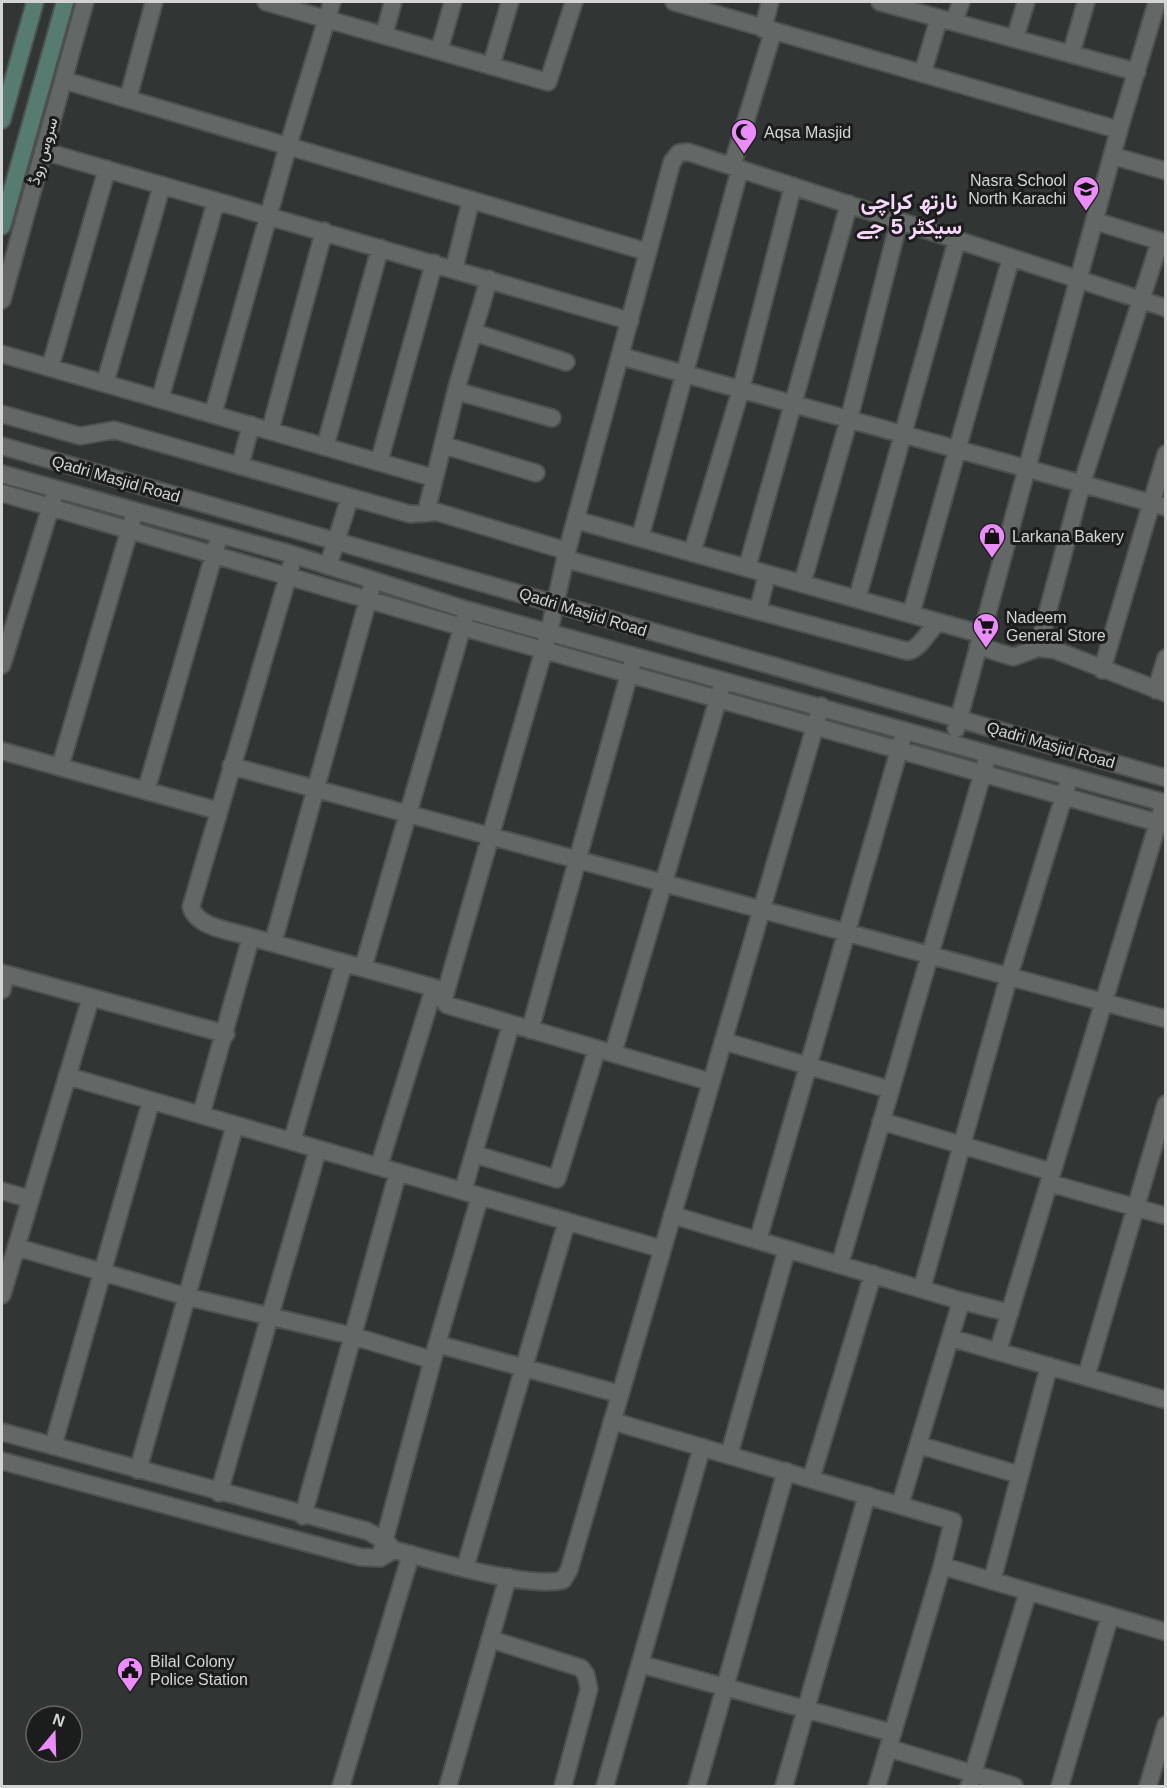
<svg xmlns="http://www.w3.org/2000/svg" width="1167" height="1788" viewBox="0 0 1167 1788" font-family="Helvetica,Vazirmatn,sans-serif">
<style>
.lines{fill:none;stroke-linecap:round;stroke-linejoin:round}
.minor-casing{stroke:#4d5150;stroke-width:20}
.tertiary-casing{stroke:#4d5150;stroke-width:20}
.secondary-casing{stroke:#4d5150;stroke-width:20}
.minor{stroke:#636866;stroke-width:16}
.tertiary{stroke:#636866;stroke-width:16}
.secondary{stroke:#567c72;stroke-width:16}
.labels{text-anchor:middle;dominant-baseline:central;stroke-width:6;stroke-linejoin:round;paint-order:stroke}
.poi-label{font-size:16px;fill:#d2d5d4;stroke:#1b1d1c;text-anchor:start}
.street-label{font-size:16px;fill:#d2d5d4;stroke:#1b1d1c}
.district-label{font-size:22px;font-weight:bold;fill:#f6d6fb;stroke:#1b1d1c}
</style>
<rect width="100%" height="100%" fill="#313634"/>
<g class="lines">
<!-- minor casing -->
<g class="minor-casing">
<path id="minor" d="M266,2l282,80 26,-80
M674,2l445,128
M880,2l257,70
M954,22l7,-20
M763,29l7,-27
M384,35l9,-33
M1015,38l11,-36
M439,51l14,-49
M1071,54l15,-52
M491,66l19,-64
M923,72l16,-54
M128,99l26,-97
M43,151l587,170
M1113,156l53,15
M732,166l41,-134
M1095,221l71,22
M648,252l24,-90 7,-9 9,-1 478,156
M454,269l17,-69
M2,300l83,-298
M473,332l93,30
M2,354l432,124
M620,356l546,151
M50,368l57,-199
M105,383l57,-198
M456,391l96,27
M160,399l56,-198
M2,414l78,22 34,-6 296,84 27,-2 130,39
M213,414l75,-268 44,-144
M270,431l54,-200
M443,445l93,28
M325,447l55,-199
M379,462l55,-199
M240,466l11,-41
M2,493l460,134 704,198
M426,513l32,-130 31,-104
M576,520l405,114
M640,538l100,-369
M692,553l49,-164 52,-203
M565,559l342,92c13,-1 21,-20 31,-29
M328,566l22,-69
M747,568l102,-364
M802,584l47,-165 50,-198
M857,599l100,-359
M758,611l9,-37
M911,614l100,-356
M978,646l35,11 25,-9 17,2 111,43
M1038,648l44,-165 78,-242
M2,665l51,-166
M1102,670l64,-216
M1156,690l10,-32
M2,751l217,60
M231,766l935,253
M60,767l73,-249
M146,791l71,-247
M251,937l195,54 -2,10 3,4 264,77
M273,943l98,-354
M363,968l102,-350
M2,973l224,61
M2,990l4,-16
M446,991l101,-352
M530,1030l102,-366
M723,1041l168,49
M613,1053l109,-367
M67,1076l595,173
M201,1115l50,-178c-19,-6 -54,-9 -60,-30l100,-341
M881,1121l171,51
M292,1141l52,-178
M474,1154l83,25 40,-130
M379,1166l55,-178
M1049,1183l117,33
M2,1191l28,8
M463,1191l48,-167
M672,1215l286,85 2,5 -60,200
M758,1240l144,-500
M16,1247l172,50 165,39 79,24
M840,1264l146,-502
M922,1288l87,-312 58,-190
M2,1295l89,-298
M958,1300l52,13
M951,1338l215,62
M437,1344l183,50
M998,1351l166,-548
M1086,1377l80,-273
M612,1421l341,100 -11,45 -65,220
M919,1445l101,30
M53,1446l98,-345
M729,1455l58,-206
M138,1470l97,-345
M811,1479l62,-205
M219,1493l99,-344
M303,1516l95,-344
M381,1553l56,-209 43,-148
M942,1566l224,66
M465,1568l102,-347
M992,1581l57,-215
M490,1639l91,29 5,7 3,14 -26,97
M640,1664l253,69
M888,1748l126,38
M341,1786l70,-232
M605,1786l97,-339
M697,1786l89,-315
M784,1786l83,-291
M969,1786l59,-194
M1060,1786l50,-170
M1148,1786l18,-61"/>
</g>
<!-- tertiary casing -->
<g class="tertiary-casing">
<path id="tertiary" d="M63,80l585,172 -81,299 -18,81
M2,446l1164,332
M2,474l292,81 173,55 699,193
M956,729l163,-599 38,-128
M2,1432l365,99 17,9 10,10c38,10 134,39 169,30l6,-10 252,-864
M2,1461l358,96 20,1 14,-8
M448,1786l60,-209"/>
</g>
<!-- secondary casing -->
<g class="secondary-casing">
<path id="secondary" d="M2,120l33,-118
M2,226l63,-224"/>
</g>
<!-- minor -->
<use href="#minor" class="minor"/>
<!-- tertiary -->
<use href="#tertiary" class="tertiary"/>
<!-- secondary -->
<use href="#secondary" class="secondary"/>
</g>
<!-- icons -->
<defs>
<g id="mosque-pin" transform="scale(1.35)"><path d="M0 17L-7.5 6A9.5 9.5 0 1 1 7.5 6Z" fill="#ec8cfb" stroke="#1b1d1c"/><path d="M3.5-4.9A6 6 0 1 0 3.5 4.9A5 5 0 1 1 3.5-4.9Z" fill="#111"/></g>
<g id="school-pin" transform="scale(1.35)"><path d="M0 17L-7.5 6A9.5 9.5 0 1 1 7.5 6Z" fill="#ec8cfb" stroke="#1b1d1c"/><path d="M0-5L7-2L0 1L-7-2ZM-4 1L0 2.5L4 1V4Q0 6-4 4Z" fill="#111"/></g>
<g id="shop-pin" transform="scale(1.35)"><path d="M0 17L-7.5 6A9.5 9.5 0 1 1 7.5 6Z" fill="#ec8cfb" stroke="#1b1d1c"/><path d="M-5-2.5h2.3a2.7 3.5 0 0 1 5.4 0H5L5.5 6h-11ZM-1.5-2.5h3a1.5 2.3 0 0 0-3 0Z" fill="#111"/></g>
<g id="supermarket-pin" transform="scale(1.35)"><path d="M0 17L-7.5 6A9.5 9.5 0 1 1 7.5 6Z" fill="#ec8cfb" stroke="#1b1d1c"/><path d="M-6-5.5h2.5l.6 2H6L4.5 2H-2.5L-4.4-4H-6ZM-1.5 3.2a1.3 1.3 0 1 0 .1 0ZM3 3.2a1.3 1.3 0 1 0 .1 0Z" fill="#111"/></g>
<g id="civic-pin" transform="scale(1.35)"><path d="M0 17L-7.5 6A9.5 9.5 0 1 1 7.5 6Z" fill="#ec8cfb" stroke="#1b1d1c"/><path d="M-.6-6.5H3V-4.5H.6V-3L4-1V1h2V6H-6V1h2V-1L-.6-3ZM-1.2 2.5V6h2.4V2.5Z" fill="#111"/></g>
</defs>
<g fill-rule="evenodd">
<use href="#mosque-pin" x="744" y="132"/>
<use href="#school-pin" x="1086" y="189"/>
<use href="#shop-pin" x="992" y="536"/>
<use href="#supermarket-pin" x="986" y="626"/>
<use href="#civic-pin" x="130" y="1670"/>
</g>
<g class="labels">
<!-- poi labels -->
<g class="poi-label">
<text x="764" y="132">Aqsa Masjid</text>
<text x="1066" y="180" text-anchor="end">Nasra School<tspan x="1066" dy="18">North Karachi</tspan></text>
<text x="1012" y="536">Larkana Bakery</text>
<text x="1006" y="617">Nadeem<tspan x="1006" dy="18">General Store</tspan></text>
<text x="150" y="1661">Bilal Colony<tspan x="150" dy="18">Police Station</tspan></text>
</g>
<!-- street labels -->
<g class="street-label">
<text transform="translate(43 151) rotate(-74)">سروس روڈ</text>
<text transform="translate(116 479) rotate(16)">Qadri Masjid Road</text>
<text transform="translate(583 612) rotate(17)">Qadri Masjid Road</text>
<text transform="translate(1051 745) rotate(16)">Qadri Masjid Road</text>
</g>
<!-- district labels -->
<g class="district-label">
<text x="909" y="201">نارتھ کراچی<tspan x="909" dy="25">سیکٹر 5 جے</tspan></text>
</g>
</g>
<!-- border -->
<rect width="1167" height="1788" fill="none" stroke="#d2d5d4" stroke-width="6"/>
<!-- north arrow -->
<g transform="translate(54 1734) rotate(19)"><circle r="28" fill="#1b1d1c" stroke="#646766" stroke-width="1.5"/>
<path d="M0-4.5L10 22L0 15L-10 22Z" fill="#ec8cfb"/>
<text y="-9" font-size="16" font-weight="bold" text-anchor="middle" fill="#d2d5d4">N</text>
</g>
</svg>
